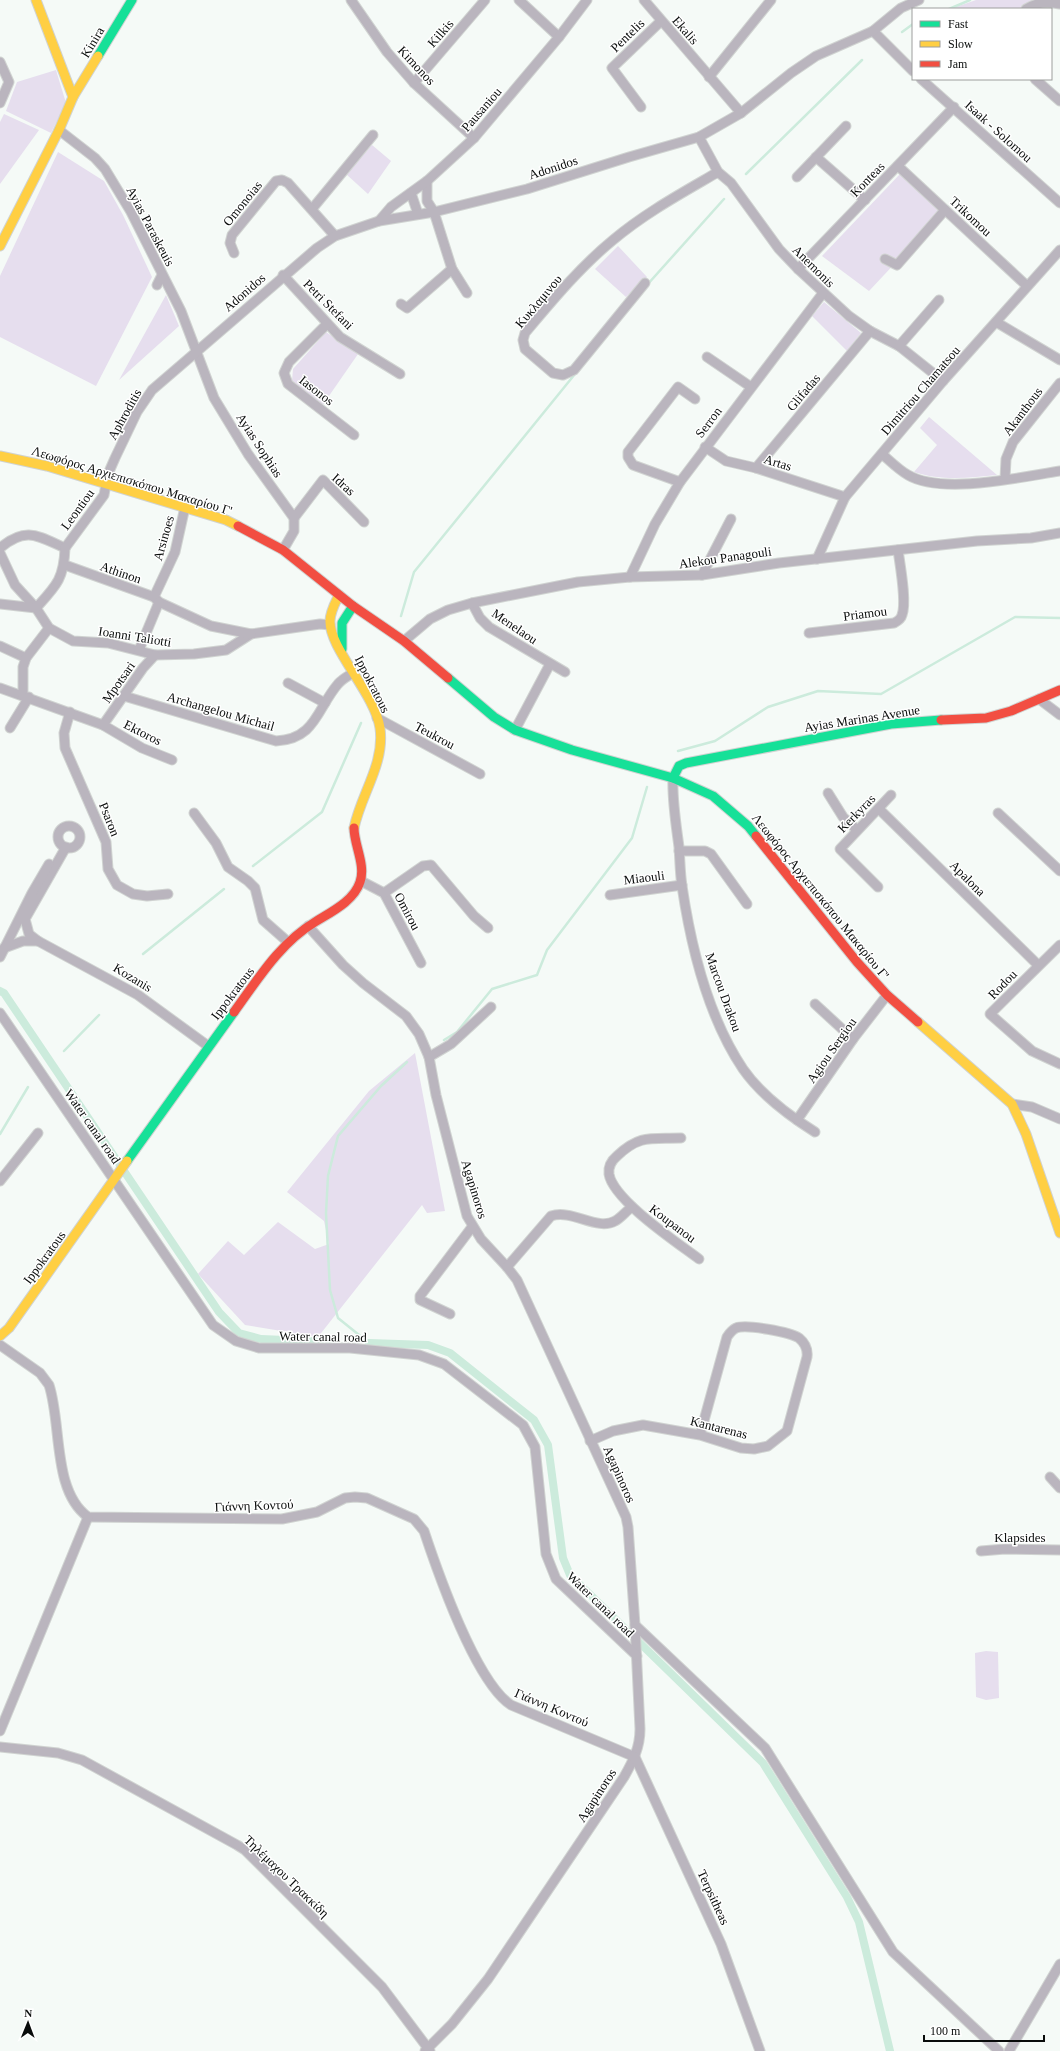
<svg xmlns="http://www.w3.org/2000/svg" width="1060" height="2051" font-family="Georgia,serif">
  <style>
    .green { fill: #e6deee }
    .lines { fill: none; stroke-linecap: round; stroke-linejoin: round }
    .stream { stroke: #ccebdc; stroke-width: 2.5 }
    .canal { stroke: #ccebdc; stroke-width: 8 }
    .street-casing { stroke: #d0d3d1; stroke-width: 11 }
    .fast-casing { stroke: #d0d3d1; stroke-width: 11 }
    .slow-casing { stroke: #d0d3d1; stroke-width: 11 }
    .jam-casing { stroke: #d0d3d1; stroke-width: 11 }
    .street { stroke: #bab5be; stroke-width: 9 }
    .fast { stroke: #16e098; stroke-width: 9 }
    .slow { stroke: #ffcf43; stroke-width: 9 }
    .jam { stroke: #f24e42; stroke-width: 9 }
    .labels { text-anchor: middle; stroke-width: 3; stroke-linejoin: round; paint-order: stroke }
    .street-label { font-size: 13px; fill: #090c0b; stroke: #fff }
  </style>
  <rect width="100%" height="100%" fill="#f5faf7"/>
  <g class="green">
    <path d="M976 0H1055L1026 9H950Z"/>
    <path d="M56 70 66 103 51 133 6 111 17 82Z"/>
    <path d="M4 114 39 130 0 184V122Z"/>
    <path d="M372 145 391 161 368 194 346 174Z"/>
    <path d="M58 152 104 181 123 215 152 277 96 386 0 337V276Z"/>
    <path d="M901 173 943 212 869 291 822 256Z"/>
    <path d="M618 246 647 277 626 297 595 269Z"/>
    <path d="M166 295 179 326 119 380Z"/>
    <path d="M824 302 861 333 847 351 812 316Z"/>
    <path d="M326 332 358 354 322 406 292 381 293 369Z"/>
    <path d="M929 417 997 475C969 478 941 481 914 472L937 445 920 428Z"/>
    <path d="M415 1053 445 1211 427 1213 422 1205 318 1337 245 1325 198 1274 228 1241 244 1255 278 1222 315 1249 329 1244 324 1221 287 1192 369 1091Z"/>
    <path d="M986 1651 998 1652 999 1698 986 1700 976 1697 975 1653Z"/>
  </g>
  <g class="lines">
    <g class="stream">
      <path d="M949 9 970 0"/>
      <path d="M902 32 913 24"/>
      <path d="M746 174 862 60"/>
      <path d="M647 285 724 199"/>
      <path d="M401 616 414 572 575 374"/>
      <path d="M678 751 715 741 768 707 818 691 881 694 1015 617 1060 618"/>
      <path d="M253 866 322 812 361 723"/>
      <path d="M143 954 224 889"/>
      <path d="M444 1040 457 1032 492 989 537 975 547 950 632 838 647 787"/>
      <path d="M64 1051 99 1015"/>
      <path d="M0 1134 28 1087"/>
      <path d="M369 1343 338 1318 330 1290 326 1213 328 1176 338 1136 381 1086 407 1062"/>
    </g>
    <g class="canal">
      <path d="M0 991 4 993 219 1312 239 1333 261 1339 334 1342"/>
      <path d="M369 1343 428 1345 450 1353 534 1420 548 1445 563 1558 570 1575 763 1763 847 1897 859 1922 890 2051"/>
    </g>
    <g class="street-casing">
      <g id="street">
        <path d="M351 0 387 52 414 83 474 138"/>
        <path d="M519 0 559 37"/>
        <path d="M644 0 741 113"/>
        <path d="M1026 9C1037 2 1047 2 1060 4"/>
        <path d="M873 31 913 71"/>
        <path d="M0 62 9 82 0 103"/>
        <path d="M709 77 771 0"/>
        <path d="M921 79 1060 203"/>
        <path d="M1035 79 1060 101"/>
        <path d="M414 83 485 0"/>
        <path d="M641 107 612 68 661 21"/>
        <path d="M59 130 95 158 105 169 131 212 181 311 214 398 248 454 294 518V531L283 550"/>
        <path d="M699 137 718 172 731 183 779 249 798 269 849 316 870 331 899 346 943 381"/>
        <path d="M816 157 865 200"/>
        <path d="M898 166 1027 286"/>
        <path d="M797 177 846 126"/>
        <path d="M427 181V201L434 212 452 269 467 293"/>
        <path d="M411 193 418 214"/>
        <path d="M312 209 373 135"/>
        <path d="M379 221 391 207 427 181 474 138 559 37 587 0"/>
        <path d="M234 253 230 243 232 235 276 181 282 180 288 183 335 236"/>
        <path d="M885 259 897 265 945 210"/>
        <path d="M798 269 954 107"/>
        <path d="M283 275 340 337 400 374"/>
        <path d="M645 283 574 370 563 375 553 373 525 349 523 340 525 333C552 301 580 267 613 240 645 213 682 193 718 172"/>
        <path d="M157 285 162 275"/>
        <path d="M401 304 407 308 452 269"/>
        <path d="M996 322 1060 360"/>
        <path d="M327 324 289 362 284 373 288 384 354 435"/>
        <path d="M899 346 939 300"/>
        <path d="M707 357 751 387"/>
        <path d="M705 447 726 461 756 468 845 497"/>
        <path d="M882 454C890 461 899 470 908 475 942 495 1021 477 1060 471"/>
        <path d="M756 468 870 331"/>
        <path d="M1005 479 1006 459 1013 442 1060 383"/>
        <path d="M680 482 633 465 628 457V452L678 387 695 399"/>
        <path d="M294 518 323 480 364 522"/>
        <path d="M0 548C26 526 38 536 65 548"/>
        <path d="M65 548 104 495 108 474 115 458 137 412 152 390 317 248 335 236 379 221 434 212 527 189 629 157 699 137 741 113 791 73 816 56 873 31 901 8 919 0"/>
        <path d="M0 553 15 585 36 608 49 628 73 641 108 643 155 655 194 654 226 650 251 634 320 624 330 625"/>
        <path d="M817 559 845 497 943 381 1060 250"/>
        <path d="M65 565 154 597 159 602 211 626 251 634"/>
        <path d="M702 575 731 519"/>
        <path d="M630 577 655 524 680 482 823 293"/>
        <path d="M154 597 175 552 185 507"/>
        <path d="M472 603 480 618 489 627 565 672"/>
        <path d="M0 604 36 608C56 586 64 579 65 548"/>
        <path d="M809 633 894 623C898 621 901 619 902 615 907 602 900 565 898 550"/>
        <path d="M404 641 430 619 448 610 472 603 578 582 630 577 702 575 779 563 977 541 1031 538 1060 533"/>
        <path d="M0 646 26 658"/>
        <path d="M139 650 159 602"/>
        <path d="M288 683 325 703"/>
        <path d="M0 688 103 725 142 748 172 760"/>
        <path d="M23 695V667L26 658 49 628"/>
        <path d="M124 696 276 741C316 739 317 708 338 684 342 679 348 676 353 673"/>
        <path d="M1039 699 1060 715"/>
        <path d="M70 712 64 733 65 748 106 842 108 869 117 885 133 894 147 896 168 894"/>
        <path d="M377 718 480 774"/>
        <path d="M103 725 143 668 155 655"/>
        <path d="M10 728 29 697"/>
        <path d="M515 730 550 664"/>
        <path d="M673 778C672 800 676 824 679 847 680 860 680 873 682 886 691 947 708 1017 743 1069 761 1095 788 1115 815 1132"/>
        <path d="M828 793 843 817 857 830"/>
        <path d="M879 809 1038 965"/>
        <path d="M194 813 216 843 228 867 248 881 255 888 263 920 288 942"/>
        <path d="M998 813 1060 871"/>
        <circle cx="69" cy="837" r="11"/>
        <path d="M66 847 25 919 29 934 38 941 138 995 208 1046"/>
        <path d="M679 851H705L711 854 747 904"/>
        <path d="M361 881 384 893 421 963"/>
        <path d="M878 887 840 849 891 795"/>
        <path d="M384 893 423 866 431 865 474 916 488 928"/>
        <path d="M610 895 682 885"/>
        <path d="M308 926 343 965 363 983 406 1016 419 1034 429 1057 436 1095 467 1216 481 1239 507 1267 517 1280 626 1517 628 1527 635 1625 640 1729C640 1748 633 1761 624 1777L488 1979 452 2024 425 2051"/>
        <path d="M1060 945 990 1014 1032 1051 1060 1064"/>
        <path d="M4 948 23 941H38"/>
        <path d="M0 957 32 893 49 864"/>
        <path d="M815 1004 853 1039"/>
        <path d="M0 1013 213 1325 236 1341 259 1348H350L419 1355 444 1364 523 1425 535 1447 546 1554 556 1579 637 1656"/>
        <path d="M429 1057 451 1044 491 1007"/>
        <path d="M1012 1104 1032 1107 1060 1119"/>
        <path d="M797 1120 853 1039 887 995"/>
        <path d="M681 1138C652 1139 640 1134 617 1156 611 1161 608 1166 609 1174 613 1200 678 1243 699 1259"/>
        <path d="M0 1181 38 1133"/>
        <path d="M507 1267 551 1216C572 1209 597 1231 615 1221 621 1218 626 1211 632 1207"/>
        <path d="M450 1314 420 1300V1296L472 1227"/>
        <path d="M0 1345 40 1373 49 1385C62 1424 52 1491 88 1517L282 1519 317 1512 345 1498 355 1497 367 1498 414 1519 424 1531C438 1573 476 1682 511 1705L635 1757 721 1944 760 2051"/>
        <path d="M590 1441 613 1431 643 1425 700 1435 741 1448 754 1449 768 1446 787 1431 807 1357C808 1349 805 1343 799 1338 790 1332 746 1324 736 1328 732 1330 729 1334 727 1337L700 1435"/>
        <path d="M1050 1477 1060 1488"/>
        <path d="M981 1551 1005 1549 1060 1550"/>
        <path d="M635 1625 765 1748 893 1952 999 2051"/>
        <path d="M0 1731 88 1517"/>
        <path d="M0 1747 58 1753 82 1760 237 1845 245 1850 382 1987 430 2051"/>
        <path d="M1009 2051 1060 1964"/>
      </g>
    </g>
    <g class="fast-casing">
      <g id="fast">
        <path d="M98 56 132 0"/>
        <path d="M342 649V623L353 606"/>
        <path d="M448 678 494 717 515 730 572 750 673 778 713 796 748 826 756 836"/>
        <path d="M673 778 679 766 686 763 891 724 941 720"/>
        <path d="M127 1161 234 1012"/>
      </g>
    </g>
    <g class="slow-casing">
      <g id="slow">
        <path d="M36 0 73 97"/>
        <path d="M0 246 59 130 73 97 98 56"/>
        <path d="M0 456 47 466 226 520 238 526"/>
        <path d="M339 595C335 603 330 612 330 621 329 648 375 694 380 728 385 764 361 794 354 828"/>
        <path d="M918 1022 1012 1104 1026 1134 1060 1233"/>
        <path d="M0 1336 9 1328 127 1161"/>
      </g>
    </g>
    <g class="jam-casing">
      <g id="jam">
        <path d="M238 526 283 550 353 606 404 641 448 678"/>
        <path d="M941 720 986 718 1011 711 1060 690"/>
        <path d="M756 836 857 962 887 995 918 1022"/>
        <path d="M234 1012C258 979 280 943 315 922 331 912 354 901 360 882 366 865 354 845 354 828"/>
      </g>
    </g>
    <use href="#street" class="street"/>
    <use href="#fast" class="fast"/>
    <use href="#slow" class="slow"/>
    <use href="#jam" class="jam"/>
  </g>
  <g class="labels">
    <g class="street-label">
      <text transform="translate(686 30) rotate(49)" y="5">Ekalis</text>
      <text transform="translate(440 33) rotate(-49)" y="5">Kilkis</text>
      <text transform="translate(627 35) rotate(-44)" y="5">Pentelis</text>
      <text transform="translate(92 42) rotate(-59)" y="5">Kinira</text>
      <text transform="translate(417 65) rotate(47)" y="5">Kimonos</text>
      <text transform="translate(481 109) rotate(-49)" y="5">Pausaniou</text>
      <text transform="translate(999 131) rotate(42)" y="5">Isaak - Solomou</text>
      <text transform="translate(553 167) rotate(-18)" y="5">Adonidos</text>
      <text transform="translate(867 179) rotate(-46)" y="5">Konteas</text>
      <text transform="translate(242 203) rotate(-51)" y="5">Omonoias</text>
      <text transform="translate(971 216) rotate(43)" y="5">Trikomou</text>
      <text transform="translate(151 226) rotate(62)" y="5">Ayias Paraskeuis</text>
      <text transform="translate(814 266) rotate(45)" y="5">Anemonis</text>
      <text transform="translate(244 292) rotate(-41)" y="5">Adonidos</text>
      <text transform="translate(538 301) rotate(-50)" y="5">Κυκλαμινου</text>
      <text transform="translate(329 304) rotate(45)" y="5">Petri Stefani</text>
      <text transform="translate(317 390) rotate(38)" y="5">Iasonos</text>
      <text transform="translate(920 390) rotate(-49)" y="5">Dimitriou Chamatsou</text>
      <text transform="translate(803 392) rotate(-50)" y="5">Glifadas</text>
      <text transform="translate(1022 411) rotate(-53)" y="5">Akanthous</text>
      <text transform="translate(124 414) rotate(-61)" y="5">Aphroditis</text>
      <text transform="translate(708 422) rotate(-53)" y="5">Serron</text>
      <text transform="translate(260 445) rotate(57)" y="5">Ayias Sophias</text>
      <text transform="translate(778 462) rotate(17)" y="5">Artas</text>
      <text transform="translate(132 480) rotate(17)" y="5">Λεωφόρος Αρχιεπισκόπου Μακαρίου Γ'</text>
      <text transform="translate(344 484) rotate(42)" y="5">Idras</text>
      <text transform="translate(77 509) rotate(-54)" y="5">Leontiou</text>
      <text transform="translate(163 538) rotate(-74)" y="5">Arsinoes</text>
      <text transform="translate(725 557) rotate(-8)" y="5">Alekou Panagouli</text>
      <text transform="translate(121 572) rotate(19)" y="5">Athinon</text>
      <text transform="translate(865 613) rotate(-7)" y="5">Priamou</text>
      <text transform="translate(515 626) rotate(34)" y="5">Menelaou</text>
      <text transform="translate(135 636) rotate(9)" y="5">Ioanni Taliotti</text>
      <text transform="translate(118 682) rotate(-55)" y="5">Mpotsari</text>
      <text transform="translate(373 684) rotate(63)" y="5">Ippokratous</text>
      <text transform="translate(221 711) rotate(16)" y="5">Archangelou Michail</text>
      <text transform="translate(862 718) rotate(-9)" y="5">Ayias Marinas Avenue</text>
      <text transform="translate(143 732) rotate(27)" y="5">Ektoros</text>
      <text transform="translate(435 735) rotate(28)" y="5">Teukrou</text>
      <text transform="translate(856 813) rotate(-46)" y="5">Kerkyras</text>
      <text transform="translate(110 819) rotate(68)" y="5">Psaron</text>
      <text transform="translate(644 877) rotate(-7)" y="5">Miaouli</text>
      <text transform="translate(968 878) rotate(45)" y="5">Apalona</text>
      <text transform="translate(821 896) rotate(51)" y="5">Λεωφόρος Αρχιεπισκόπου Μακαρίου Γ'</text>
      <text transform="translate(408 911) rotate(62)" y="5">Omirou</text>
      <text transform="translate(133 977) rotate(31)" y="5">Kozanis</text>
      <text transform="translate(1002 984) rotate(-46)" y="5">Rodou</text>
      <text transform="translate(724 992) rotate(70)" y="5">Marcou Drakou</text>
      <text transform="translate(232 993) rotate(-53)" y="5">Ippokratous</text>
      <text transform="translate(831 1050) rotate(-55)" y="5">Agiou Sergiou</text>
      <text transform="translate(93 1126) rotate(55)" y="5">Water canal road</text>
      <text transform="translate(475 1189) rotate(73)" y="5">Agapinoros</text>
      <text transform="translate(673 1223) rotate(37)" y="5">Koupanou</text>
      <text transform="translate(44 1257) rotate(-54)" y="5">Ippokratous</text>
      <text transform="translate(323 1336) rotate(1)" y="5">Water canal road</text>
      <text transform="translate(719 1427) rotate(14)" y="5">Kantarenas</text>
      <text transform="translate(620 1474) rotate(66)" y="5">Agapinoros</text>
      <text transform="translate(254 1505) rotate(-2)" y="5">Γιάννη Κοντού</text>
      <text x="1020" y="1542">Klapsides</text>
      <text transform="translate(601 1604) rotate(44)" y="5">Water canal road</text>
      <text transform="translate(552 1707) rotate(23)" y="5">Γιάννη Κοντού</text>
      <text transform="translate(596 1795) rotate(-57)" y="5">Agapinoros</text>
      <text transform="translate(287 1876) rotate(44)" y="5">Τηλέμαχου Τρακκίδη</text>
      <text transform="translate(714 1897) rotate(65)" y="5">Terpsitheas</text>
    </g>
  </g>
  <rect x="912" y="8" width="140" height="72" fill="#ffffff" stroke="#9d9e9d"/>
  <rect x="920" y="21" width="20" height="6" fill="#16e098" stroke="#9d9e9d"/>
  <text x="948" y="28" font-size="12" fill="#090c0b">Fast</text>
  <rect x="920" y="41" width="20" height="6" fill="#ffcf43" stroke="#9d9e9d"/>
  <text x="948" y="48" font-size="12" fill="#090c0b">Slow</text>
  <rect x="920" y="61" width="20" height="6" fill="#f24e42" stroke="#9d9e9d"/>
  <text x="948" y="68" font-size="12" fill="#090c0b">Jam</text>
  <g transform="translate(28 2023) rotate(1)" stroke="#ffffff" stroke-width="3" paint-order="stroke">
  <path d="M0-3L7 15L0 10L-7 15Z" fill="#090c0b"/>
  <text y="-6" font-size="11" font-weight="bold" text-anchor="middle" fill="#090c0b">N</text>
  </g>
  <path d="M924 2035v6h120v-6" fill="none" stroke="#090c0b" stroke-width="2"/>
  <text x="930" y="2035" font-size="12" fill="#090c0b" stroke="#ffffff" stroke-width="3" paint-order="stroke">100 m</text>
</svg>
